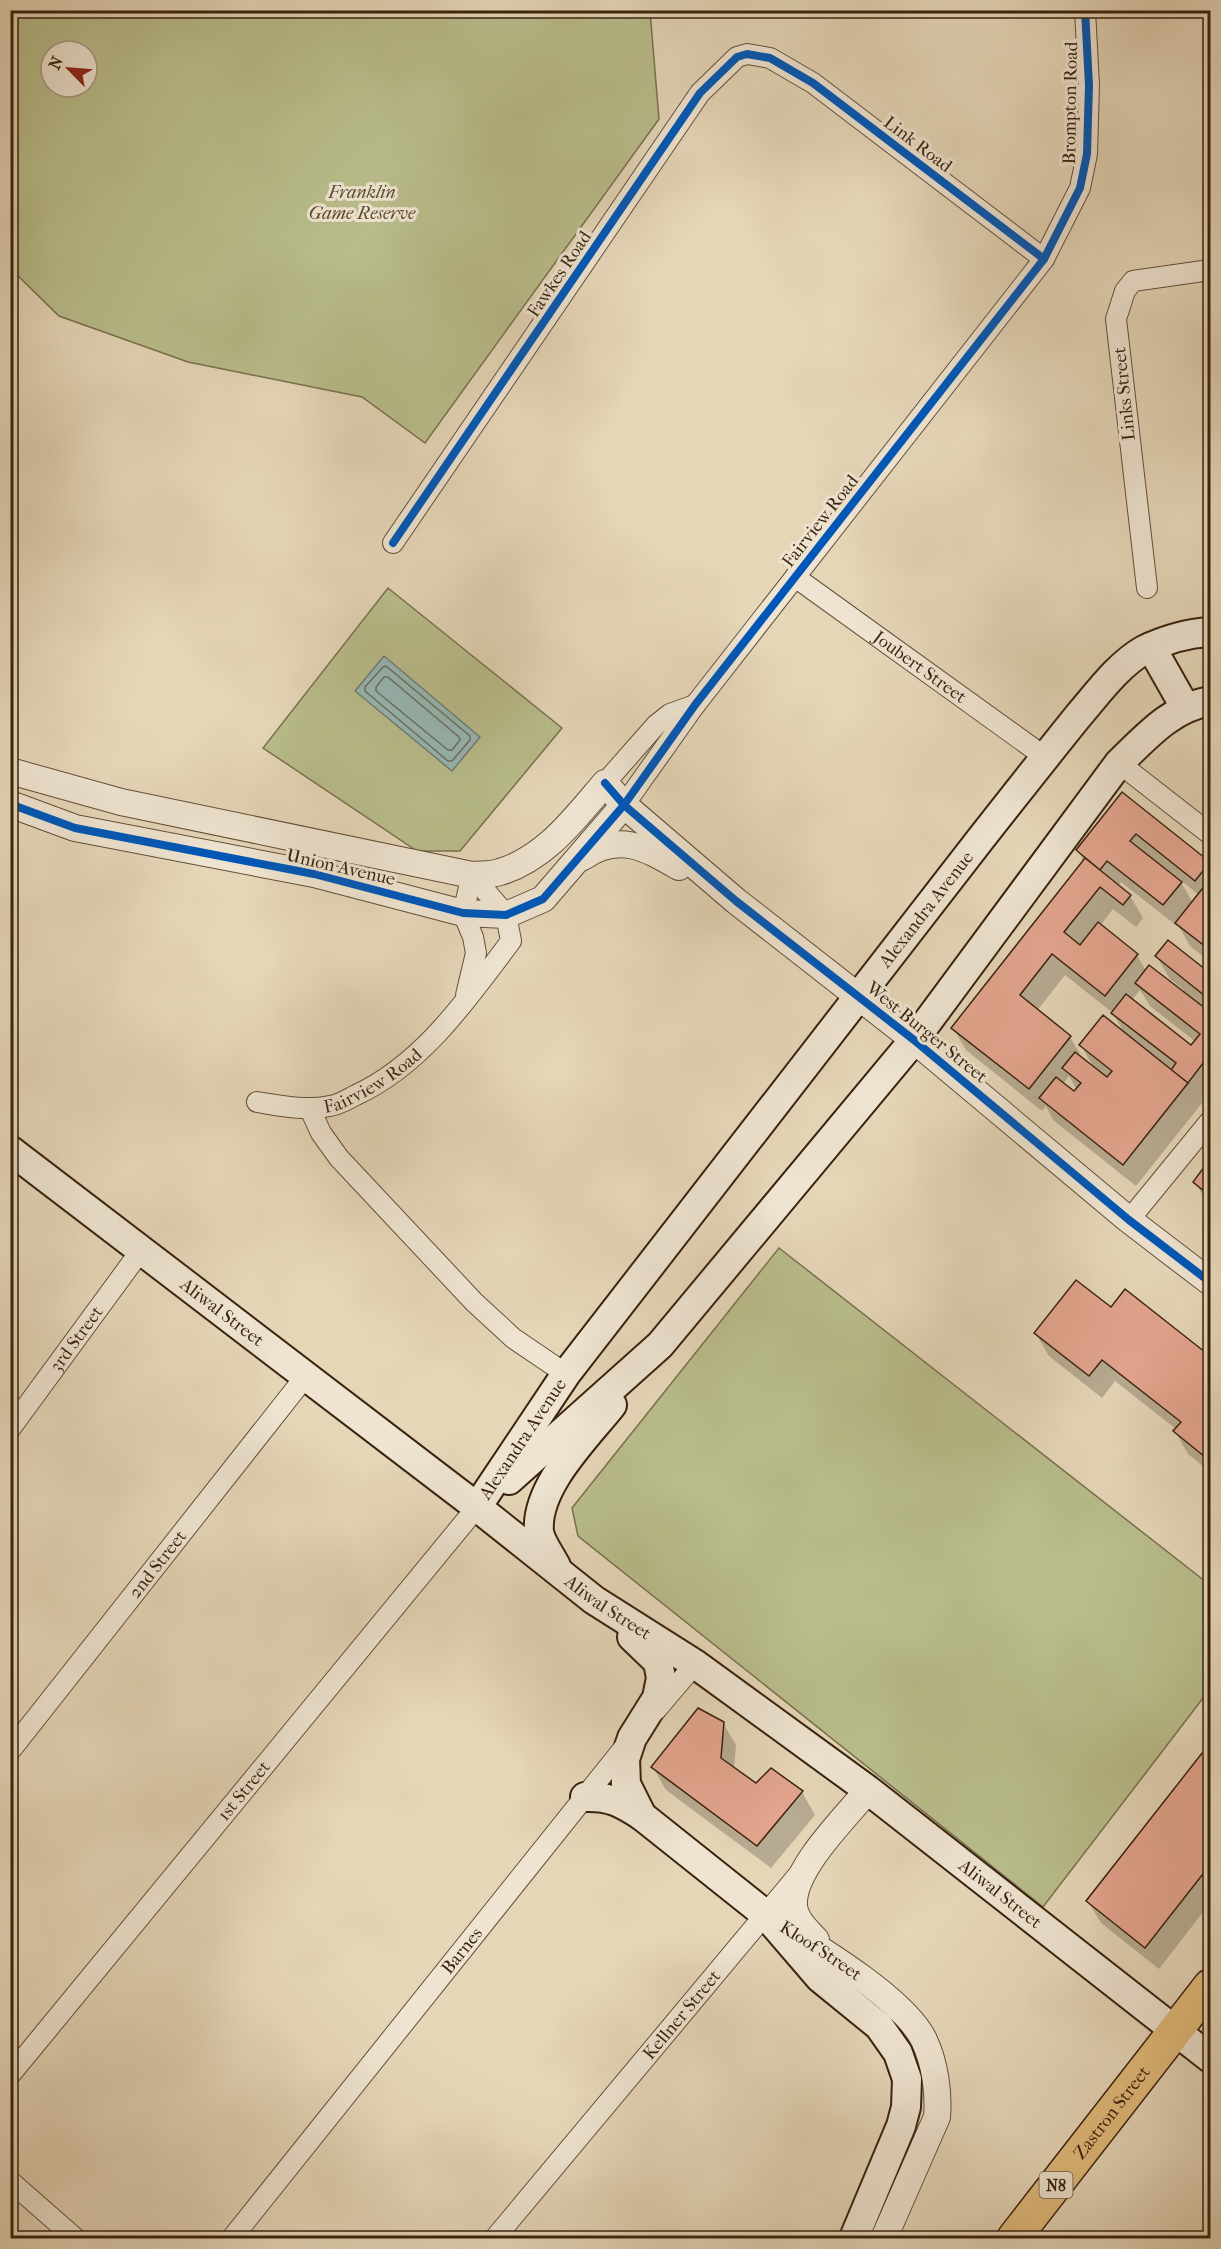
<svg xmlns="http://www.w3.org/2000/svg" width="1221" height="2249" font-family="'IM FELL French Canon',serif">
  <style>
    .green { fill: #b9bd8c; stroke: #79704d; stroke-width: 1.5; fill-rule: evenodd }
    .water { fill: #97b8b5; stroke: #717c72; stroke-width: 1.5 }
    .shadow { fill: #0003; fill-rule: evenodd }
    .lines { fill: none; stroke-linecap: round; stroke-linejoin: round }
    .shore { stroke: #686d62; stroke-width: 1.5 }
    .building { fill: #e4a58f; stroke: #39220e; stroke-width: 1.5 }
    .minor-casing { stroke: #644f38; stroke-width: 22 }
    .tertiary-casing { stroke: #644f38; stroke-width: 28 }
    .secondary-casing { stroke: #39220e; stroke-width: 32 }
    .trunk-casing { stroke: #39220e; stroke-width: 36 }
    .minor { stroke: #eee4d1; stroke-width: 20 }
    .tertiary { stroke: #eee4d1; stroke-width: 26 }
    .secondary { stroke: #eee4d1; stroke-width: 28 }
    .trunk { stroke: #e2bb7c; stroke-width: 33 }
    .cycleway-casing { stroke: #eee4d1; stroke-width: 11 }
    .cycleway { stroke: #0057b8; stroke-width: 8 }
    .labels { text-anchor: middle; stroke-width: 6; stroke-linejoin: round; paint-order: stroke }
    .shield { fill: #eee4d1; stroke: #6f5c48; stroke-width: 1.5 }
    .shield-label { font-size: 16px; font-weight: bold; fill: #39220e }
    .street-label { font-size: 18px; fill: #39220e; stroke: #eee4d1 }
    .park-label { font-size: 18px; font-style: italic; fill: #59492e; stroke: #eee4d1 }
  </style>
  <rect width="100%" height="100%" fill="#e5d6b8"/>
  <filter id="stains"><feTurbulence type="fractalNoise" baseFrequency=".00333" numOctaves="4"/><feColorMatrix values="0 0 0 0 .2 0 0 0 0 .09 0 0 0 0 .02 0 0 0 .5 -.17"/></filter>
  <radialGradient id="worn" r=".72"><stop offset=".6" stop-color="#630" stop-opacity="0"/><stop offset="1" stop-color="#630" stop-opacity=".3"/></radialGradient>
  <g class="green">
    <path d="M10 11H650L659 119 425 443 362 397 188 362 59 316 11 269ZM51 51H87V87H51Z"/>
    <path d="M388 588 562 728 460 851H417L263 748Z"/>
    <path d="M779 1248 1210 1585V1689L1043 1907 578 1536 572 1508Z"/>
  </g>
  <path class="water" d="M384 656 480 737 452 771 355 691Z"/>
  <g class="shadow">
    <path d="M1122 794 1210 866V962L1190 946 1178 925 1177 926 1121 882 1118 886 1130 896 1143 918 1136 927 1113 909 1100 926 1137 955 1146 971 1182 992 1184 990 1170 979 1157 957 1168 942 1210 975V1093L1136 1186 1053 1120 1046 1106 1042 1111 966 1050 953 1028 1084 862 1078 850ZM1179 879 1199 895 1193 903ZM1065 975 1113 1013 1125 1035 1081 1045 1095 1070 1083 1059 1070 1037 1037 1011ZM1140 990 1150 1006 1196 1042 1192 1047 1132 1000ZM1069 1076 1077 1090 1074 1094 1063 1084Z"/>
    <path d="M1210 1162V1207L1195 1182Z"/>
    <path d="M1125 1291 1210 1358V1472L1188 1454 1175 1431 1176 1429 1115 1381 1102 1398 1049 1356 1036 1334 1111 1309Z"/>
    <path d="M723 1723 736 1745 734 1769 756 1785 771 1770 802 1792 815 1815 771 1868 666 1790 653 1767Z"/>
    <path d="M1210 1746V1903L1159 1969 1101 1923 1088 1901Z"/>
  </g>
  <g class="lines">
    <g class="shore">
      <path d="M386 666 470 736V740L452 761H448L365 691V687L383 667Z"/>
      <path d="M384 677H388L459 737 460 740 452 750H448L376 691V687Z"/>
    </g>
  </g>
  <g class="building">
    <path d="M1122 792 1210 862 1195 881 1136 834 1130 841 1182 882 1163 905 1107 861 1100 870 1076 850Z"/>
    <path d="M1085 858 1131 895 1123 905 1100 887 1064 932 1080 945 1098 922 1138 954 1105 996 1052 954 1020 995 1071 1036 1029 1089 951 1028Z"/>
    <path d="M1210 879V941L1206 947 1175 923Z"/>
    <path d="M1168 940 1210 973V1000L1155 956Z"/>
    <path d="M1149 965 1210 1012V1054L1188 1083 1171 1070 1176 1063 1111 1013 1126 994 1191 1045 1200 1034 1135 983Z"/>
    <path d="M1103 1015 1188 1083 1123 1165 1039 1098 1056 1077 1074 1091 1081 1083 1062 1068 1075 1052 1107 1077 1112 1071 1079 1045Z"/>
    <path d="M1210 1159V1196L1193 1182Z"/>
    <path d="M1076 1280 1111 1307 1125 1289 1210 1356V1461L1173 1431 1181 1422 1102 1360 1089 1376 1034 1333Z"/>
    <path d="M698 1708 724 1722 721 1758 756 1783 771 1768 803 1791 757 1846 651 1767Z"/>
    <path d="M1210 1743V1865L1145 1948 1086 1901Z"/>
  </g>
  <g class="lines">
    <g class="minor-casing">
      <g id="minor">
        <path d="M393 543 700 93 737 57 747 54 770 58 813 83 1044 259"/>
        <path id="s1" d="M795 577 1045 757"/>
        <path d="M1147 588 1116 319 1125 291 1133 281 1210 270"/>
        <path d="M1119 763 1210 834"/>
        <path d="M605 783 656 725 670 714 695 705"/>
        <path d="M624 805 695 705 1044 259 1080 188 1087 154 1089 85 1085 10"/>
        <path d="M466 995 476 953 473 937 463 913 472 875"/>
        <path id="s2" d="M257 1102C282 1106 306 1111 330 1106 339 1105 348 1099 356 1095 423 1064 468 998 511 941L506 915 472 875"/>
        <path d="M310 1109 321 1133 339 1158 474 1302 513 1338 566 1374"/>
        <path d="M1129 1220 1210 1121"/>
        <path id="s3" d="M10 1429 142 1249"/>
        <path d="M656 1710 695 1664"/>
        <path id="s4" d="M10 1751 305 1377"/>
        <path id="s5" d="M10 2075 477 1507"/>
        <path d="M10 2181 75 2238"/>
        <path id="s6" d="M232 2238 627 1744"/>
        <path id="s7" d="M495 2238 799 1874"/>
      </g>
    </g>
    <g class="tertiary-casing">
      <g id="tertiary">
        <path d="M10 771 121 802 472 875C481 874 492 875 500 872 546 858 575 818 605 783L624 805 736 901 914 1040 1129 1220 1210 1282"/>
        <path d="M10 804 75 828 314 874 463 913 506 915 543 899 624 805"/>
        <path d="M583 857C619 832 646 848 679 867"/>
        <path id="s8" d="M778 1923C817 1947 905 2000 924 2040 935 2063 939 2093 937 2117L884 2238"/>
        <path d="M816 1940C807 1930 795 1920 794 1906 791 1870 846 1817 868 1790"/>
      </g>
    </g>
    <g class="secondary-casing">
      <g id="secondary">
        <path d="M1151 647 1185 707"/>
        <path id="s9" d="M10 1150 477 1507 594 1600 695 1664 868 1790 1210 2058"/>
        <path d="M509 1480 660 1345 914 1040 1119 763C1147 736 1171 708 1210 701"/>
        <path id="s10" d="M477 1507 566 1374 979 841C1012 799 1045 757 1079 715 1098 693 1118 665 1144 650 1164 640 1189 633 1210 632"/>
        <path d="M556 1566C551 1556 541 1543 539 1532 535 1487 585 1439 612 1405"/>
        <path d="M632 1637 658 1662 661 1678 657 1698 632 1738 625 1759 626 1784 642 1816 765 1914 820 1978 879 2026 898 2053 907 2079 906 2107 901 2126 854 2238"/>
        <path d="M585 1797C610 1796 622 1803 642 1816"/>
      </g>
    </g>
    <g class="trunk-casing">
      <g id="trunk">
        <path id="s11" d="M1014 2238 1210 1986"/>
      </g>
    </g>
    <use href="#minor" class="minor"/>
    <use href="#tertiary" class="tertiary"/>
    <use href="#secondary" class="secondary"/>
    <use href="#trunk" class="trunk"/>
    <g class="cycleway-casing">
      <g id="cycleway">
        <path d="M393 543 700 93 737 57 747 54 770 58 813 83 1044 259"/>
        <path d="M605 783 624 805 736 901 914 1040 1129 1220 1210 1282"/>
        <path d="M10 804 75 828 314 874 463 913 506 915 543 899 624 805 695 705 1044 259 1080 188 1087 154 1089 85 1085 10"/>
      </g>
    </g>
    <use href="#cycleway" class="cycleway"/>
  </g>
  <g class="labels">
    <rect class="shield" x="1039.5" y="2172" width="33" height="26" rx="4.5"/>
    <g class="shield-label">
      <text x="1056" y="2191">N8</text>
    </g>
    <g class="street-label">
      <text transform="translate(1070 103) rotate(-89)" y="6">Brompton Road</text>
      <text transform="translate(918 144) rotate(37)" y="6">Link Road</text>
      <text transform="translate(559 274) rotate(-56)" y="6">Fawkes Road</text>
      <text transform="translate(1124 394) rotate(-96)" y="6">Links Street</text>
      <text transform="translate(820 521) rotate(-52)" y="6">Fairview Road</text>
      <text dy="6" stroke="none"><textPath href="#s1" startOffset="154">Joubert Street</textPath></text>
      <text transform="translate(341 867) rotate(13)" y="6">Union Avenue</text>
      <text dy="6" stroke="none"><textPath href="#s10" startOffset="748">Alexandra Avenue</textPath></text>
      <text transform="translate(927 1032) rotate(39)" y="6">West Burger Street</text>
      <text dy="6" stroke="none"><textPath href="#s2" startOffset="123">Fairview Road</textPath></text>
      <text dy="6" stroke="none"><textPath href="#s9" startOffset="267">Aliwal Street</textPath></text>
      <text dy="6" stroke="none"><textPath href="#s3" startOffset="112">3rd Street</textPath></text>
      <text dy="6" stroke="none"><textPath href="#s10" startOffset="82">Alexandra Avenue</textPath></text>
      <text dy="6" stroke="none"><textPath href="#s4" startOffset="238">2nd Street</textPath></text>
      <text dy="6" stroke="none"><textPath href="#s9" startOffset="753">Aliwal Street</textPath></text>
      <text dy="6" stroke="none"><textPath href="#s5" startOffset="368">1st Street</textPath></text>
      <text dy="6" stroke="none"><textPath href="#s9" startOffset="1239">Aliwal Street</textPath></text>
      <text dy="6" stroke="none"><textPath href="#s6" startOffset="368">Barnes</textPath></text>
      <text dy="6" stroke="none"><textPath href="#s8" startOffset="51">Kloof Street</textPath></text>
      <text dy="6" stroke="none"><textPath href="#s7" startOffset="291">Kellner Street</textPath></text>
      <text dy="6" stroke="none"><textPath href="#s11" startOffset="159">Zastron Street</textPath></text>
    </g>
    <g class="park-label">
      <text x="362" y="198">Franklin<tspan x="362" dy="21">Game Reserve</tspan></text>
    </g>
  </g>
  <rect width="1221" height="2249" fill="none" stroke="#e5d6b8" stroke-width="36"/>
  <rect x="12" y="12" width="1197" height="2225" fill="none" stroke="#39220e" stroke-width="3"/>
  <rect x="18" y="18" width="1185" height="2213" fill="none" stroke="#39220e" stroke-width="1.5"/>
  <g transform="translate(69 69) rotate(295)"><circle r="28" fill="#eee4d1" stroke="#a69683" stroke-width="1.5"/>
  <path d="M0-4.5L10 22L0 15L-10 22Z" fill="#8f2418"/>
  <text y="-9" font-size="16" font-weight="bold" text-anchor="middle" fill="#39220e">N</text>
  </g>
  <rect width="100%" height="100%" filter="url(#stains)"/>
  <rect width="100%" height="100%" fill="url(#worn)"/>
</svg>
